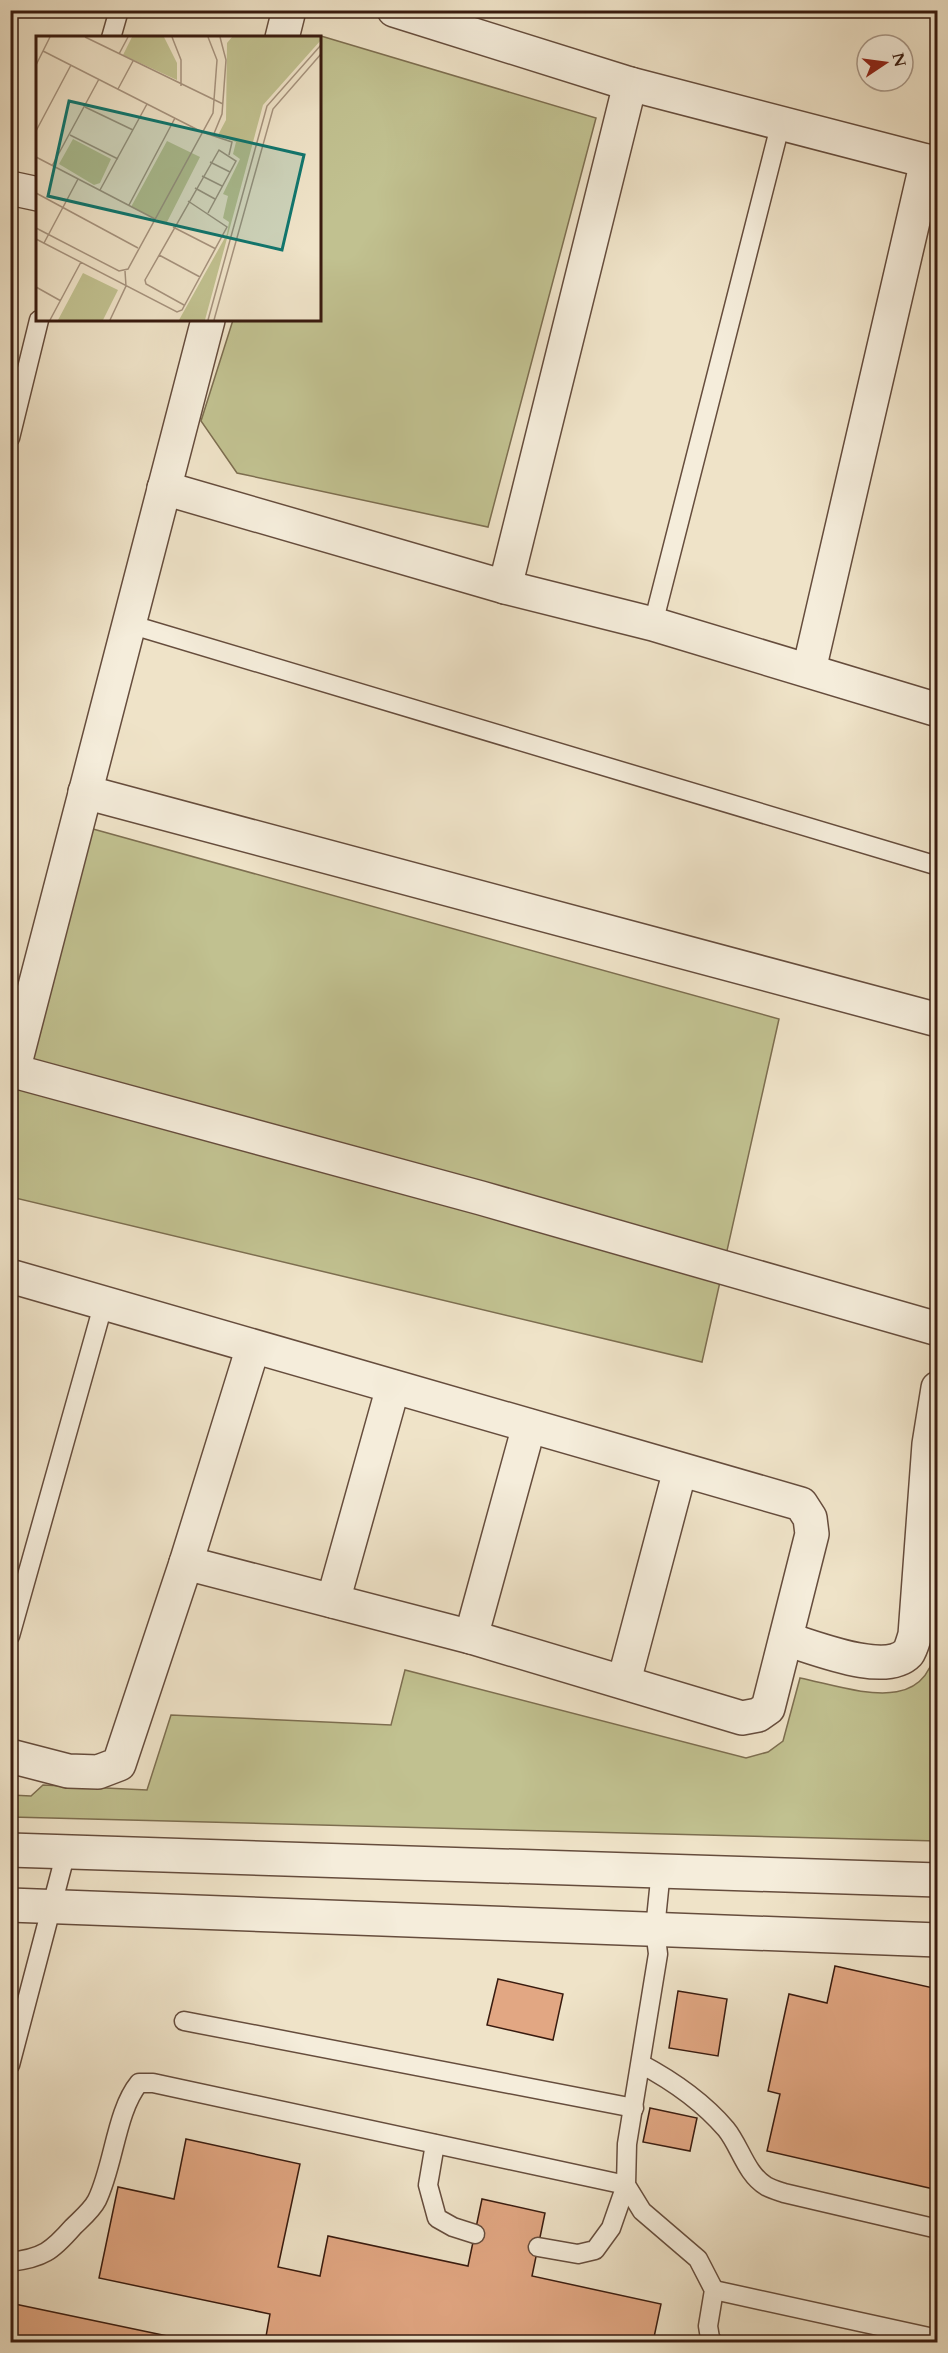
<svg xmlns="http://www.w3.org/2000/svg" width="948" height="2353" font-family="Cardo,serif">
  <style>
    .green { fill: #c1c190; stroke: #7d6e50; stroke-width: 1.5 }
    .building { fill: #e2a783; stroke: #391b0f; stroke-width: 1.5 }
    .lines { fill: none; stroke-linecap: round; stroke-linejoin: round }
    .service-casing { stroke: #664d3d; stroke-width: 21 }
    .minor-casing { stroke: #664d3d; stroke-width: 36 }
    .service { stroke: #f5eddb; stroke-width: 18 }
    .minor { stroke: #f5eddb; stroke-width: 33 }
    .inset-road { fill: none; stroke: #a6937e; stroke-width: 1.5 }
    .view { fill: #0f766e; fill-opacity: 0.15; stroke: #0f766e; stroke-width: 3 }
    .inset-edge { fill: none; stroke: #391b0f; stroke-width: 3 }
  </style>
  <rect width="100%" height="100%" fill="#efe3c8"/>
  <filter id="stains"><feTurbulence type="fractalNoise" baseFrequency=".00333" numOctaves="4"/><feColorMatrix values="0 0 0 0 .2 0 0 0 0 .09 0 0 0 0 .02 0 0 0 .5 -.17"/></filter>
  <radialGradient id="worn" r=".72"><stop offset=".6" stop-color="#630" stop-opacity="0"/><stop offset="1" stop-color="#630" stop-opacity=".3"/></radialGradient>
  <g class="green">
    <path d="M321 36 596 118 488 527 237 473 201 421 233 320H320Z"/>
    <path d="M75 824 779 1019 702 1362 11 1197V1105Z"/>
    <path d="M937 1638V1841L11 1817V1795L31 1796 43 1785 147 1790 171 1715 391 1725 405 1670 746 1758 768 1752 783 1741 800 1678C854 1689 931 1720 937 1638Z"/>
  </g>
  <g class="building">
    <path d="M835 1966 938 1989V2190L767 2151 780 2094 768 2091 789 1994 827 2003Z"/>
    <path d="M498 1979 563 1994 553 2040 487 2025Z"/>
    <path d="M678 1991 727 1999 718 2056 669 2048Z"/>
    <path d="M650 2108 697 2118 690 2151 643 2142Z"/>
    <path d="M186 2139 300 2164 278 2267 320 2276 328 2236 468 2266 482 2199 545 2213 532 2276 661 2304 653 2342H265L270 2314 99 2278 118 2187 174 2199Z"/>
    <path d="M10 2303 196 2342H10Z"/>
  </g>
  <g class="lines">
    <g class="service-casing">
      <g id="service">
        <path d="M111 38 119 10"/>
        <path d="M10 438 39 320"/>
        <path d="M129 624 938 866"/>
        <path d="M653 624 781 122"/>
        <path d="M10 1636 104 1302"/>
        <path d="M661 1870 655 1929 658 1954 627 2144 626 2185 642 2211 698 2259 714 2290 708 2326 710 2338 713 2342"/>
        <path d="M184 2021 634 2108"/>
        <path d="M641 2064C673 2081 702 2101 726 2129 740 2146 746 2174 766 2186 771 2189 778 2191 784 2193L938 2229"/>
        <path d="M10 2065 66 1852"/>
        <path d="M435 2144 428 2185 437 2218 453 2227 475 2234"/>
        <path d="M10 2262C43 2258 52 2251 73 2227 81 2219 92 2210 97 2200 114 2165 116 2111 139 2083H153L626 2185 611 2228 595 2250 578 2254 538 2247"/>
        <path d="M714 2290 938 2339"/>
      </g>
    </g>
    <g class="minor-casing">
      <g id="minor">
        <path d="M394 10 630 84 938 164"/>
        <path d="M282 38 289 10"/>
        <path d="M10 188 38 194"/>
        <path d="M164 488 505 587 653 624 938 710"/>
        <path d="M505 587 630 84"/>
        <path d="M809 670 927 161"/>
        <path d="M85 792 938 1020"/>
        <path d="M10 1070 481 1198 938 1329"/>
        <path d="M13 1071 208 320"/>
        <path d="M10 1276 801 1504 810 1518 812 1534 768 1708 758 1715 742 1718 471 1637 186 1563"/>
        <path d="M333 1601 393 1387"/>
        <path d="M471 1637 529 1426"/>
        <path d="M786 1639C814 1647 885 1677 908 1653 911 1649 913 1641 915 1635L929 1444 938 1388"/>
        <path d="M624 1681 680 1470"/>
        <path d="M10 1756 68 1771 98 1772 119 1764 186 1563 253 1347"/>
        <path d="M10 1850 938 1880"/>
        <path d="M10 1905 938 1940"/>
      </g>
    </g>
    <use href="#service" class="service"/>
    <use href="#minor" class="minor"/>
  </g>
  <g transform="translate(36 36)">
    <rect width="285" height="285" fill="#efe3c8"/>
    <path d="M96 1H128L141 27V44L87 19ZM196 1H285V4L227 69 169 284H143L191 198 193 186 187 182 192 160 187 158 204 123 197 118 200 106 182 99 190 84 191 7ZM37 103 75 123 64 147 58 149 23 128ZM131 105 164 121 130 188 95 171ZM47 237 82 254 67 284H22Z" fill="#c1c190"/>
    <path class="inset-road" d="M49 1 187 68M136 1 145 24V50M7 15 166 96 196 106 193 119M83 18 92 1M0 29 14 1M82 53 97 25M49 71 97 94M0 95 35 29M34 99 82 123M177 100 186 78 190 24 184 1M0 121 119 183M174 126 194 136M16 130 63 43M166 140 186 150M159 152 179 163M64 154 111 68M0 157 102 212M93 169 139 82M137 191 180 213M0 192 83 235 92 233 177 77 181 24 172 1M0 203 141 276 146 274 191 191 152 165M8 207 42 143M123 219 164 241M0 251 25 265M148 269 110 248 109 244 183 114 200 125 172 177M14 284 45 226M74 284 90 250 89 235M172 284 231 70 285 9M178 284 237 73 285 18"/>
    <path class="view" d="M33 65 268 119 246 214 12 160Z"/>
    <rect width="285" height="285" class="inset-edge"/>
  </g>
  <rect width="948" height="2353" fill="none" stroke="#efe3c8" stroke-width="36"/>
  <rect x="12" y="12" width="924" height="2329" fill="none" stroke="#391b0f" stroke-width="3"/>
  <rect x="18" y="18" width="912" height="2317" fill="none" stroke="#391b0f" stroke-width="1.5"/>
  <g transform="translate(885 63) rotate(77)"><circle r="28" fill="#f5eddb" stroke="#aa9989" stroke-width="1.5"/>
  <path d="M0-4.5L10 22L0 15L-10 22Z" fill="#8f2418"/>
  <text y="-9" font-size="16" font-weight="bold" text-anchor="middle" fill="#391b0f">N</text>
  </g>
  <rect width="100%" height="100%" filter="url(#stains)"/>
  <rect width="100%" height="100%" fill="url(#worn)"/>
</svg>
